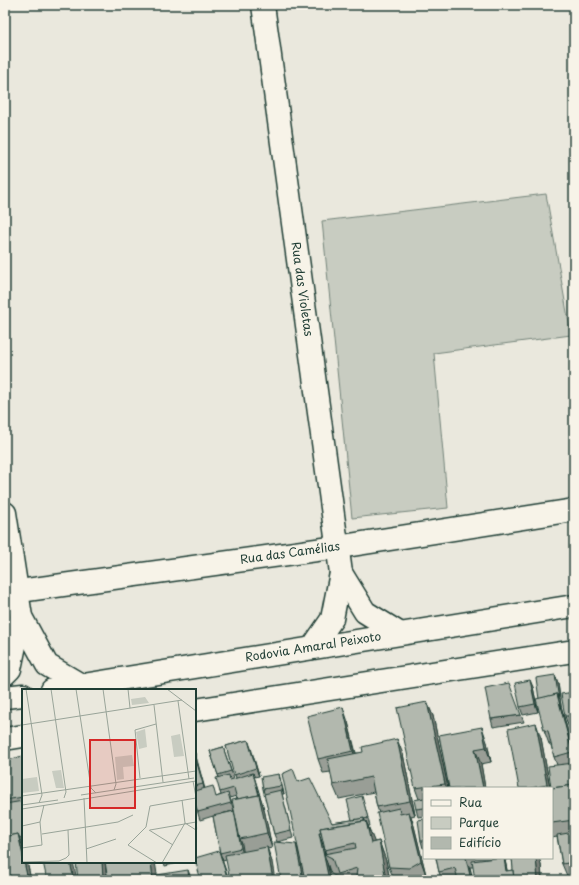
<svg xmlns="http://www.w3.org/2000/svg" width="579" height="885" font-family="'Playpen Sans',sans-serif">
  <style>
    .green { fill: #c8ccc1; stroke: #74847a }
    .lines { fill: none; stroke-linecap: round; stroke-linejoin: round }
    .minor-casing { stroke: #1f3d34; stroke-width: 25 }
    .trunk-casing { stroke: #1f3d34; stroke-width: 25 }
    .minor { stroke: #f7f3e8; stroke-width: 22 }
    .trunk { stroke: #f7f3e8; stroke-width: 22 }
    .wall { fill: #999e96; stroke: #1f3d34; fill-rule: evenodd }
    .shaded-wall { fill: #7d817a; stroke: #1f3d34 }
    .building { fill: #b2b8ae; stroke: #1f3d34 }
    .labels { text-anchor: middle; stroke-width: 3; stroke-linejoin: round; paint-order: stroke }
    .street-label { font-size: 12px; fill: #1f3d34; stroke: #f7f3e8 }
    .inset-road { fill: none; stroke: #99a499; stroke-width: 1 }
    .view { fill: #d62828; fill-opacity: 0.15; stroke: #d62828; stroke-width: 2 }
    .inset-edge { fill: none; stroke: #1f3d34; stroke-width: 2 }
  </style>
  <rect width="100%" height="100%" fill="#eae8dd"/>
  <filter id="ink" filterUnits="userSpaceOnUse"><feTurbulence type="fractalNoise" baseFrequency=".025" numOctaves="2"/><feDisplacementMap in="SourceGraphic" scale="8" xChannelSelector="R" yChannelSelector="G"/><feConvolveMatrix kernelMatrix="1 2 1 2 8 2 1 2 1" color-interpolation-filters="sRGB"/></filter>
  <g filter="url(#ink)">
    <path class="green" d="M546 194 571 335 434 353 448 508 352 518 322 221Z"/>
    <g class="lines">
      <g class="minor-casing">
        <g id="minor">
          <path d="M263 5 341 573 332 619 312 648"/>
          <path d="M5 513 21 617 47 665 81 685"/>
          <path d="M341 573 365 612 399 633"/>
          <path d="M5 593 338 547 574 510"/>
          <path d="M5 674 10 669 21 617"/>
        </g>
      </g>
      <g class="trunk-casing">
        <g id="trunk">
          <path d="M52 690 574 606"/>
          <path d="M5 697 23 695"/>
          <path d="M195 710 574 651"/>
          <path d="M5 739 23 736"/>
        </g>
      </g>
      <use href="#minor" class="minor"/>
      <use href="#trunk" class="trunk"/>
    </g>
    <g class="wall">
      <path d="M555 675 558 683 561 706 574 755V880L572 878H568L562 864 557 837 552 838V788L557 765 554 757 551 745 549 744 544 730 539 699Z"/>
      <path d="M533 687 538 712 523 715 520 707Z"/>
      <path d="M574 692V736L572 730 570 731 565 716Z"/>
      <path d="M427 702 433 716 448 788H424V816L418 817 416 809 419 799 415 788Z"/>
      <path d="M521 715 524 722 493 727 491 719Z"/>
      <path d="M348 722 356 753 403 754 415 815 411 816 414 826 426 875 418 880H394L389 867 379 813 377 807 374 792 339 799 333 785 331 772 323 773 318 759Z"/>
      <path d="M439 735 487 742 491 762 481 764 485 788H449Z"/>
      <path d="M541 738 550 788H519Z"/>
      <path d="M248 740 259 776 254 777 264 809 272 848 267 849 272 862 226 860 223 861 220 853 213 816 200 820 195 804V753L205 789 216 797 221 795 220 792 219 778 210 751 223 747 234 779 236 778 226 746ZM236 796 237 799 234 811 221 814 234 811 230 798Z"/>
      <path d="M23 756V862H27L31 880H5V761Z"/>
      <path d="M281 782 284 794H282L293 838 277 842 274 834 263 789Z"/>
      <path d="M298 782 332 823 352 820 364 804 370 826H368L374 842 379 841 386 861 390 880H339L337 877 331 874 327 863 331 880H281L296 844 299 854ZM324 848 326 854H325Z"/>
      <path d="M195 817 197 827H195Z"/>
      <path d="M424 819V848H423L421 841Z"/>
      <path d="M436 858H539L541 864 542 880 473 867H470L473 880H442L439 872ZM512 859 514 873 513 870 507 871 506 865 505 860Z"/>
      <path d="M105 862 107 880H78Z"/>
      <path d="M164 862H182L165 866Z"/>
    </g>
    <g class="shaded-wall">
      <path d="M555 675 558 683 561 706 574 755V759L572 752 557 694Z"/>
      <path d="M530 680 533 687 538 712 535 704Z"/>
      <path d="M427 702 433 716 448 788H447L445 784Z"/>
      <path d="M343 707 348 722 358 765 353 751Z"/>
      <path d="M536 723 541 738 550 788H549L547 785Z"/>
      <path d="M482 727 487 742 491 762 486 747Z"/>
      <path d="M397 739 403 754 415 815 410 801Z"/>
      <path d="M248 740 251 748 259 776 256 768Z"/>
      <path d="M475 749 481 764 485 788H483Z"/>
      <path d="M195 753 205 791 195 756Z"/>
      <path d="M253 773 264 809 272 848 267 833Z"/>
      <path d="M279 774 284 794 281 786Z"/>
      <path d="M234 811 240 839 242 844 244 856 241 848Z"/>
      <path d="M409 812 414 826 426 875 421 861Z"/>
      <path d="M364 818 369 832 366 821 374 841 378 863 364 825Z"/>
      <path d="M319 833 324 848 325 855 324 854 327 863 331 880H329Z"/>
      <path d="M18 834 23 847V856Z"/>
      <path d="M379 841 386 861 390 880H386Z"/>
      <path d="M296 844 301 858 305 880H303Z"/>
      <path d="M267 847 272 862 275 880H273Z"/>
      <path d="M219 851 224 865 229 880H228Z"/>
      <path d="M466 858 470 869 473 880H471Z"/>
      <path d="M504 858 506 865 509 879 506 871Z"/>
      <path d="M536 858H539L541 864 542 880H538Z"/>
      <path d="M24 862H27L31 880H28Z"/>
      <path d="M70 862H73L77 880H74Z"/>
      <path d="M102 862H105L107 880H104L103 878Z"/>
      <path d="M151 862H155L158 880H153Z"/>
      <path d="M188 870 191 878V880H189Z"/>
    </g>
    <g class="building">
      <path d="M555 675 559 699 557 694 539 699 536 678Z"/>
      <path d="M530 680 535 704 520 707 515 683Z"/>
      <path d="M509 683 521 715 491 719 485 688Z"/>
      <path d="M574 692V731H572L569 716H565L561 694Z"/>
      <path d="M557 694 572 752 554 757 548 731 544 730 536 699Z"/>
      <path d="M427 702 445 784 415 788 397 708Z"/>
      <path d="M343 707 353 751 318 759 307 716Z"/>
      <path d="M536 723 547 785 530 788H519L508 729Z"/>
      <path d="M482 727 486 747 475 749 483 788H449L439 735Z"/>
      <path d="M397 739 410 801 377 807 371 777 333 785 328 759 363 752 362 747Z"/>
      <path d="M248 740 256 768 234 775 226 746Z"/>
      <path d="M223 747 231 771 218 775 210 751Z"/>
      <path d="M23 756V797L5 800V761Z"/>
      <path d="M195 756 203 784 195 786Z"/>
      <path d="M574 763V785L551 788 548 766Z"/>
      <path d="M293 769 298 782 310 778 332 823 364 818V821L320 828 321 833H319L329 880H305L282 774Z"/>
      <path d="M253 773 260 799 259 795 237 799 234 788 220 792 216 778 229 775 230 780Z"/>
      <path d="M279 774 281 786 263 789 261 777Z"/>
      <path d="M574 785V820L552 823V788Z"/>
      <path d="M213 786 216 797 228 793 231 803 198 812 195 804V791Z"/>
      <path d="M281 790 291 830 274 834 264 794Z"/>
      <path d="M259 795 267 833 240 839 232 800Z"/>
      <path d="M362 796 368 818 364 819V818L352 820 347 800Z"/>
      <path d="M424 798V808L416 809 414 800Z"/>
      <path d="M23 801V837L20 838 18 834 5 837V804Z"/>
      <path d="M399 808 400 814 409 812 421 861 409 868 389 867 377 813Z"/>
      <path d="M234 811 241 848 220 853 213 816Z"/>
      <path d="M424 819V841H421L418 820Z"/>
      <path d="M366 821 371 843 379 841 386 880H347L356 877 357 868 337 874 332 858 324 854 356 848 355 843 325 850 320 828Z"/>
      <path d="M574 832V862L562 864 557 835Z"/>
      <path d="M18 834 23 856V862H24L28 880H5V837Z"/>
      <path d="M274 842 296 844 303 880H281Z"/>
      <path d="M267 847 273 880H230L225 855Z"/>
      <path d="M219 851 228 880H201L195 860V858Z"/>
      <path d="M436 858H466L471 880H458L455 868 439 872Z"/>
      <path d="M496 858H504L506 871 513 870 514 880H475L472 861Z"/>
      <path d="M512 858H536L538 880H514Z"/>
      <path d="M43 862H70L74 880H47Z"/>
      <path d="M76 862H102L103 878 78 880Z"/>
      <path d="M105 862H151L153 880H108Z"/>
      <path d="M188 870 189 880H157V875Z"/>
      <path d="M574 876V880H572L571 877Z"/>
      <path d="M456 878 457 880H447Z"/>
    </g>
  </g>
  <g class="labels">
    <g class="street-label">
      <text transform="translate(302 289) rotate(82)" y="4">Rua das Violetas</text>
      <text transform="translate(290 553) rotate(-8)" y="4">Rua das Camélias</text>
      <text transform="translate(313 647) rotate(-9)" y="4">Rodovia Amaral Peixoto</text>
    </g>
  </g>
  <g transform="translate(22 689)">
    <rect width="174" height="174" fill="#eae8dd"/>
    <path d="M123 8 127 14 110 16 109 10ZM123 40 125 58 117 60 114 43ZM158 45 162 67 152 68 149 47ZM110 66 112 77 101 78 102 90 95 91 93 68ZM39 81 42 99H34L30 82ZM15 88 17 102 0 104V90Z" fill="#c8ccc1"/>
    <path class="inset-road" d="M4 0 20 106 17 114M29 0 44 103 42 109M54 0 69 99 74 104M81 0 94 95 92 101M106 0 108 19M145 0 174 22M156 12 167 90M132 16 141 93M0 36 160 11M118 89 113 41 134 35M171 92 174 108M59 106 172 89M0 107 174 82M62 109 65 174M160 111 163 134M0 116 36 111M0 120 174 92M163 134 174 141M0 137 18 133M127 141 151 156M128 141 174 133M20 145 96 133 111 126M0 159 20 156 18 133 22 116M64 160 94 150M0 173 37 172 44 169 47 166 46 141M135 174 106 156 124 138 128 117 174 109M140 174 163 134"/>
    <path class="view" d="M68 51H113V119H68Z"/>
    <rect width="174" height="174" class="inset-edge"/>
  </g>
  <rect width="579" height="885" fill="none" stroke="#f7f3e8" stroke-width="20"/>
  <rect x="10" y="10" width="559" height="865" fill="none" stroke="#1f3d34" stroke-width="1.5" filter="url(#ink)"/>
  <rect x="423" y="787" width="130" height="72" fill="#f7f3e8" stroke="#a1aaa0"/>
  <rect x="431" y="800" width="20" height="6" fill="#f7f3e8" stroke="#a1aaa0"/>
  <text x="459" y="807" font-size="12" fill="#1f3d34">Rua</text>
  <rect x="431" y="817" width="20" height="12" fill="#c8ccc1" stroke="#a1aaa0"/>
  <text x="459" y="827" font-size="12" fill="#1f3d34">Parque</text>
  <rect x="431" y="837" width="20" height="12" fill="#b2b8ae" stroke="#a1aaa0"/>
  <text x="459" y="847" font-size="12" fill="#1f3d34">Edifício</text>
</svg>
